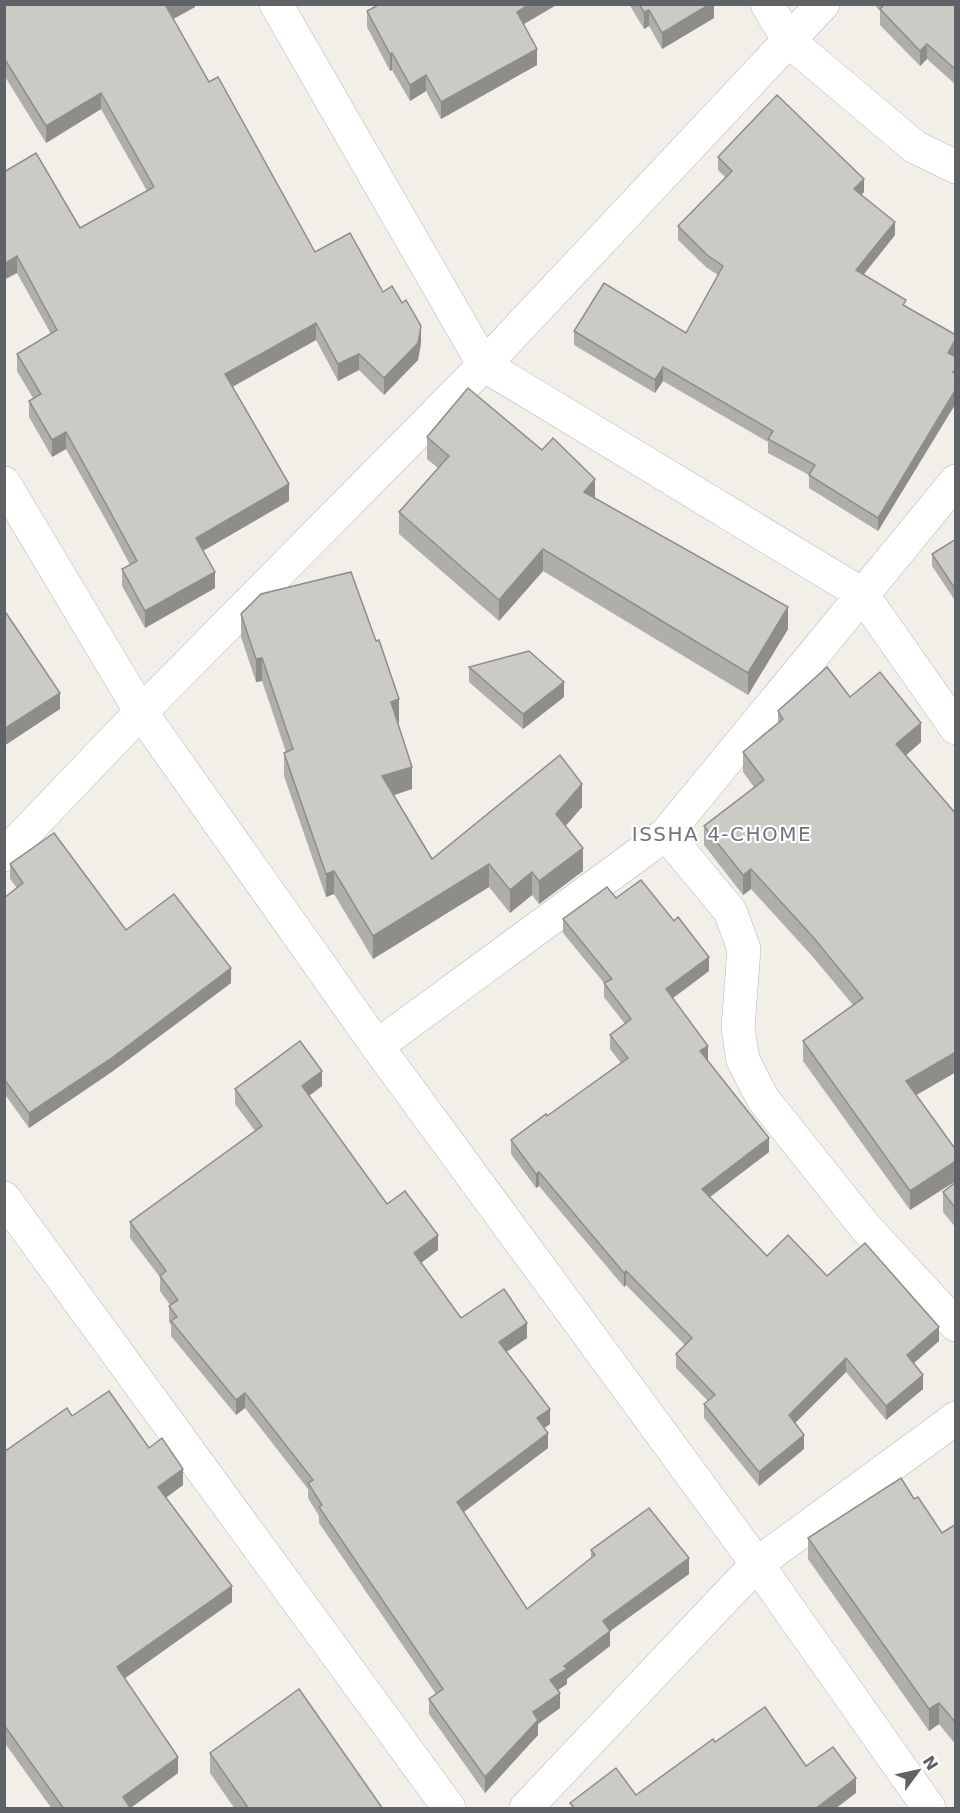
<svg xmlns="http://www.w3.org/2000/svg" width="960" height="1813" font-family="'DejaVu Sans',sans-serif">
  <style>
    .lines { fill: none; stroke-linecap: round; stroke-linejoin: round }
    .minor-casing { stroke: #b5b8bc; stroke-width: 34 }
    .tertiary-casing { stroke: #b5b8bc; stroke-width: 34 }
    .minor { stroke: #fff; stroke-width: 33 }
    .tertiary { stroke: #fff; stroke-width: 33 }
    .wall { fill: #afaea9 }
    .shaded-wall { fill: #8f8d8a }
    .building { fill: #cccac5; stroke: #8f8d8a; stroke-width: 1.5 }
    .labels { text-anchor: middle; stroke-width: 4.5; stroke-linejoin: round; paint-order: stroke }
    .neighbourhood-label { font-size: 20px; letter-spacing: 1.5px; fill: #70757a; stroke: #fff }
  </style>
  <rect width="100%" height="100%" fill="#f1efe8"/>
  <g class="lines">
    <g class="minor-casing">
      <g id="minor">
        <path d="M276 4 484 365 862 594 956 728"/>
        <path d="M666 834 730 911 744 949 738 1028 743 1060 763 1099 866 1228 956 1325"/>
        <path d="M4 855 141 712 484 365 823 4"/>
        <path d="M377 1046 666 834 956 481"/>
        <path d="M4 1198 449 1808"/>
        <path d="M526 1808 757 1564 956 1418"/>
      </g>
    </g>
    <g class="tertiary-casing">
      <g id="tertiary">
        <path d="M767 4 789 41 915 147 956 167"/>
        <path d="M4 483 141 712 377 1046 757 1564 929 1808"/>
      </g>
    </g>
    <use href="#minor" class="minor"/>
    <use href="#tertiary" class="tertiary"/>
  </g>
  <g class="wall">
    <path d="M4 4H195V7L173 19 209 82 315 252 383 292 421 343 418 360 384 395 359 370 338 381 316 340 232 386 289 501 203 550 215 588 145 628 122 586V569L130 565 112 531 66 449 52 457 29 417V401L33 398 17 371V354L51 334 17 273 4 172 80 228 147 191 101 109 46 143 4 75Z"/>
    <path d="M380 4H558L524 24 537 65 441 119 426 91 410 101 392 70 390 71 367 27V11Z"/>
    <path d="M629 4H714V18L662 49 649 26 644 29Z"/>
    <path d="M874 4H956V85L927 59 920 66 880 25V11Z"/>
    <path d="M718 157 864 192 861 195 895 235 863 275 906 306 956 352 953 356 956 357V403L878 531 809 488V475L768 453V442L663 381 655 393 574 345V331L686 333 718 275 707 268 678 240V226L726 178 718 170Z"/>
    <path d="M427 437 595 498 788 629 748 695 543 571 499 621 399 534V512L438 468 427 459Z"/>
    <path d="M956 539V602L932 566V554Z"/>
    <path d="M241 614 399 722 398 723 412 789 394 795 432 859 582 807 565 826 583 871 539 904 532 895 510 913 489 887 373 959 334 894 326 897 284 776V753L286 752 262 681 256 682 241 637Z"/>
    <path d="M469 667 564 697 523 729 469 682Z"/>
    <path d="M850 697 921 742 906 755 956 1072 916 1095 910 1210 803 1061V1041L853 1005 813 957 751 889 743 895 704 845V826L754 787 743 772V752L778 723V711Z"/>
    <path d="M10 864 126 930 231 983 113 1071 29 1128 4 1093V898L17 888 10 879Z"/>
    <path d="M616 898 709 971 673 998 707 1060 769 1152 710 1197 767 1256 827 1276 939 1341 914 1363 923 1389 886 1420 846 1372 795 1423 804 1449 759 1486 704 1418V1404L708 1401 676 1368V1354L685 1345 626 1285 624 1287 539 1186 536 1188 511 1154V1140L547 1116 621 1063 610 1049V1035L625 1024 604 997V983L563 933V919Z"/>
    <path d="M322 1086 309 1096 387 1204 438 1250 421 1263 461 1318 527 1338 506 1352 550 1424 544 1428 548 1448 464 1512 527 1609 591 1558V1550L689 1574 610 1631V1646L567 1679V1684L558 1690 560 1708 538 1724V1735L485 1793 429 1714V1699L436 1694 319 1523V1516L308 1498V1489L245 1408 236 1415 171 1336V1325L169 1322V1306L170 1305 160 1291V1277L130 1238V1222L255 1131 235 1104V1089Z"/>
    <path d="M956 1182V1228L943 1212V1192Z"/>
    <path d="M72 1416 149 1448 183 1485 166 1498 232 1602 124 1678 178 1773 131 1808V1809H52L4 1742V1452Z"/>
    <path d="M914 1499 942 1533 956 1524V1745L939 1724 929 1731 808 1559V1538Z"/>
    <path d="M210 1753 383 1809H235L210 1773Z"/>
  </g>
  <g class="shaded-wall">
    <path d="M169 4H195V7L166 23V6Z"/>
    <path d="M530 4H558L517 28V12Z"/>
    <path d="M710 4H714V18L662 49V33Z"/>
    <path d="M649 10V26L644 29V12Z"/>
    <path d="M927 44V59L920 66V51Z"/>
    <path d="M537 49V65L441 119V102Z"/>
    <path d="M392 53V70L390 71V54Z"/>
    <path d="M426 75V91L410 101V85Z"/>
    <path d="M101 93V109L46 143V126Z"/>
    <path d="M864 179V192L854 203V189Z"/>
    <path d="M895 222V235L856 284V270Z"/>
    <path d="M17 256V273L4 280V264Z"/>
    <path d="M316 323V340L225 391V374Z"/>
    <path d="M421 326V343L418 360 384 395V378Z"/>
    <path d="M956 338V352L948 366V353Z"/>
    <path d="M359 354V370L338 381V364Z"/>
    <path d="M663 367V381L655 393V380Z"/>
    <path d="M956 389V403L878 531V518Z"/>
    <path d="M66 432V449L52 457V440Z"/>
    <path d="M595 479V501L584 492Z"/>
    <path d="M289 484V501L196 555V538Z"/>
    <path d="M543 549V571L499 621V600Z"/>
    <path d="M215 572V588L145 628V611Z"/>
    <path d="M788 607V629L748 695V673Z"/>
    <path d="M262 658V681L256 682V659Z"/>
    <path d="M564 682V697L523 729V714Z"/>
    <path d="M60 693V709L4 746V729Z"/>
    <path d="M399 699V722L391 725V702Z"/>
    <path d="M921 723V742L896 764V744Z"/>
    <path d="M412 767V789L382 799V776Z"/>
    <path d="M582 784V807L556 837V814Z"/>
    <path d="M583 848V871L539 904V881Z"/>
    <path d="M489 864V887L373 959V936Z"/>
    <path d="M751 869V889L743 895V875Z"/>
    <path d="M334 871V894L326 897V874Z"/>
    <path d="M532 872V895L510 913V890Z"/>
    <path d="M709 957V971L666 1003V989Z"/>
    <path d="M231 968V983L113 1071 29 1128V1113Z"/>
    <path d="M708 1046V1060L700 1065V1051Z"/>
    <path d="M956 1052V1072L906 1101V1081Z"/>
    <path d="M322 1071V1086L302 1101V1086Z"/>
    <path d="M769 1138V1152L702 1203V1189Z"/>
    <path d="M956 1161V1181L910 1210V1191Z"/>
    <path d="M539 1172V1186L536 1188V1174Z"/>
    <path d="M438 1235V1250L414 1268V1253Z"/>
    <path d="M626 1271V1285L624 1287V1273Z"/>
    <path d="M527 1323V1338L499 1357V1342Z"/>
    <path d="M939 1327V1341L907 1369V1355Z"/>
    <path d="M846 1358V1372L789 1429V1415Z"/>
    <path d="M923 1375V1389L886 1420V1406Z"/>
    <path d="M245 1393V1408L236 1415V1400Z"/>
    <path d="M550 1409V1424L537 1433V1418Z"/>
    <path d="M548 1433V1448L457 1517V1502Z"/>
    <path d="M804 1435V1449L759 1486V1472Z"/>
    <path d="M183 1469V1485L158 1503V1487Z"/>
    <path d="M689 1558V1574L610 1631V1646L567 1679V1684L550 1695V1680L603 1621Z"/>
    <path d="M232 1586V1602L117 1684V1667Z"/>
    <path d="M560 1693V1708L538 1724V1735L485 1793V1777L533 1712Z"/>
    <path d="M939 1703V1724L929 1731V1709Z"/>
    <path d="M178 1757V1773L129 1809 123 1797Z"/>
    <path d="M856 1778V1793L835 1809H815Z"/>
  </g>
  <g class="building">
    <path d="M4 4H169L166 6 209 82 218 77 315 252 350 233 383 292 392 286 402 303 406 300 421 326 418 343 384 378 359 354 338 364 316 323 225 374 289 484 196 538 215 572 145 611 122 569 137 561 112 515 66 432 52 440 29 401 41 394 17 354 57 330 17 256 4 264V172L36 153 80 228 154 187 101 93 46 126 4 58Z"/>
    <path d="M380 4H530L517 12 537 49 441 102 426 75 410 85 392 53 390 54 367 11Z"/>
    <path d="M639 4H710L662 33 649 10 644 12Z"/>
    <path d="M885 4H956V70L927 44 920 51 880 9Z"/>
    <path d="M777 95 864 179 854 189 895 222 856 270 906 300 903 305 956 335V338L948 353 956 357V368L953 372 956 373V389L878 518 809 475 815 465 768 439 773 431 663 367 655 380 574 331 604 283 686 333 723 266 707 255 678 226 732 171 718 157Z"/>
    <path d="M468 388 542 450 553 438 595 479 584 492 788 607 748 673 543 549 499 600 399 512 449 456 427 437Z"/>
    <path d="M956 539V590L932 554Z"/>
    <path d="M351 572 376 641 379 640 399 699 391 702 412 767 382 776 432 859 560 755 582 784 556 814 583 848 539 881 532 872 510 890 489 864 373 936 334 871 326 874 284 753 293 749 262 658 256 659 241 614 261 594Z"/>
    <path d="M4 610 60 693 4 729Z"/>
    <path d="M529 651 564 682 523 714 469 667Z"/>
    <path d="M827 667 850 697 880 672 921 723 896 744 956 814V1052L906 1081 956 1150V1161L910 1191 803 1041 863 998 813 937 751 869 743 875 704 826 764 780 743 752 783 719 778 711Z"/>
    <path d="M54 833 126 930 174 894 231 968 113 1057 29 1113 4 1079V898L23 883 10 864Z"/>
    <path d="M641 880 674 921 678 917 709 957 666 989 708 1046 700 1051 769 1138 702 1189 767 1256 788 1235 827 1276 865 1243 939 1327 907 1355 923 1375 886 1406 846 1358 789 1415 804 1435 759 1472 704 1404 715 1395 676 1354 692 1338 626 1271 624 1273 539 1172 536 1174 511 1140 546 1114 547 1116 628 1058 610 1035 631 1019 604 983 612 979 563 919 607 887 616 898Z"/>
    <path d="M300 1041 322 1071 302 1086 387 1204 405 1191 438 1235 414 1253 461 1318 504 1289 527 1323 499 1342 550 1409 537 1418 548 1433 457 1502 527 1609 595 1555 591 1550 649 1508 689 1558 603 1621 610 1631 564 1666 567 1669 550 1680 560 1693 533 1712 538 1720 485 1777 429 1699 443 1689 319 1507 322 1505 308 1483 313 1480 245 1393 236 1400 171 1321 177 1317 169 1306 178 1300 160 1276 166 1271 130 1222 262 1126 235 1089Z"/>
    <path d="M956 1182V1209L943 1192Z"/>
    <path d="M109 1391 149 1448 162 1438 183 1469 158 1487 232 1586 117 1667 178 1757 123 1797 131 1809H64L4 1725V1452L67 1408 72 1416Z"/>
    <path d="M901 1478 914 1499 918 1497 942 1533 956 1524V1723L939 1703 929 1709 808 1538Z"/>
    <path d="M299 1689 383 1809H249L210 1753Z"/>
    <path d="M765 1707 806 1766 833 1747 856 1778 815 1809H575L570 1803 616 1768 636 1795 713 1739 715 1742Z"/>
  </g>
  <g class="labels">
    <g class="neighbourhood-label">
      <text x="722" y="841">ISSHA 4-CHOME</text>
    </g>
  </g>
  <rect width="960" height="1813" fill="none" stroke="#5f6368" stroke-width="12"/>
  <g transform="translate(918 1771) rotate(57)" stroke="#ffffff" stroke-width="4.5" paint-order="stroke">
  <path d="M0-4.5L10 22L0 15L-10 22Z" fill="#5f6368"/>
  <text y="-9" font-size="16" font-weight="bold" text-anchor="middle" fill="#5f6368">N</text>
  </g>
</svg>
